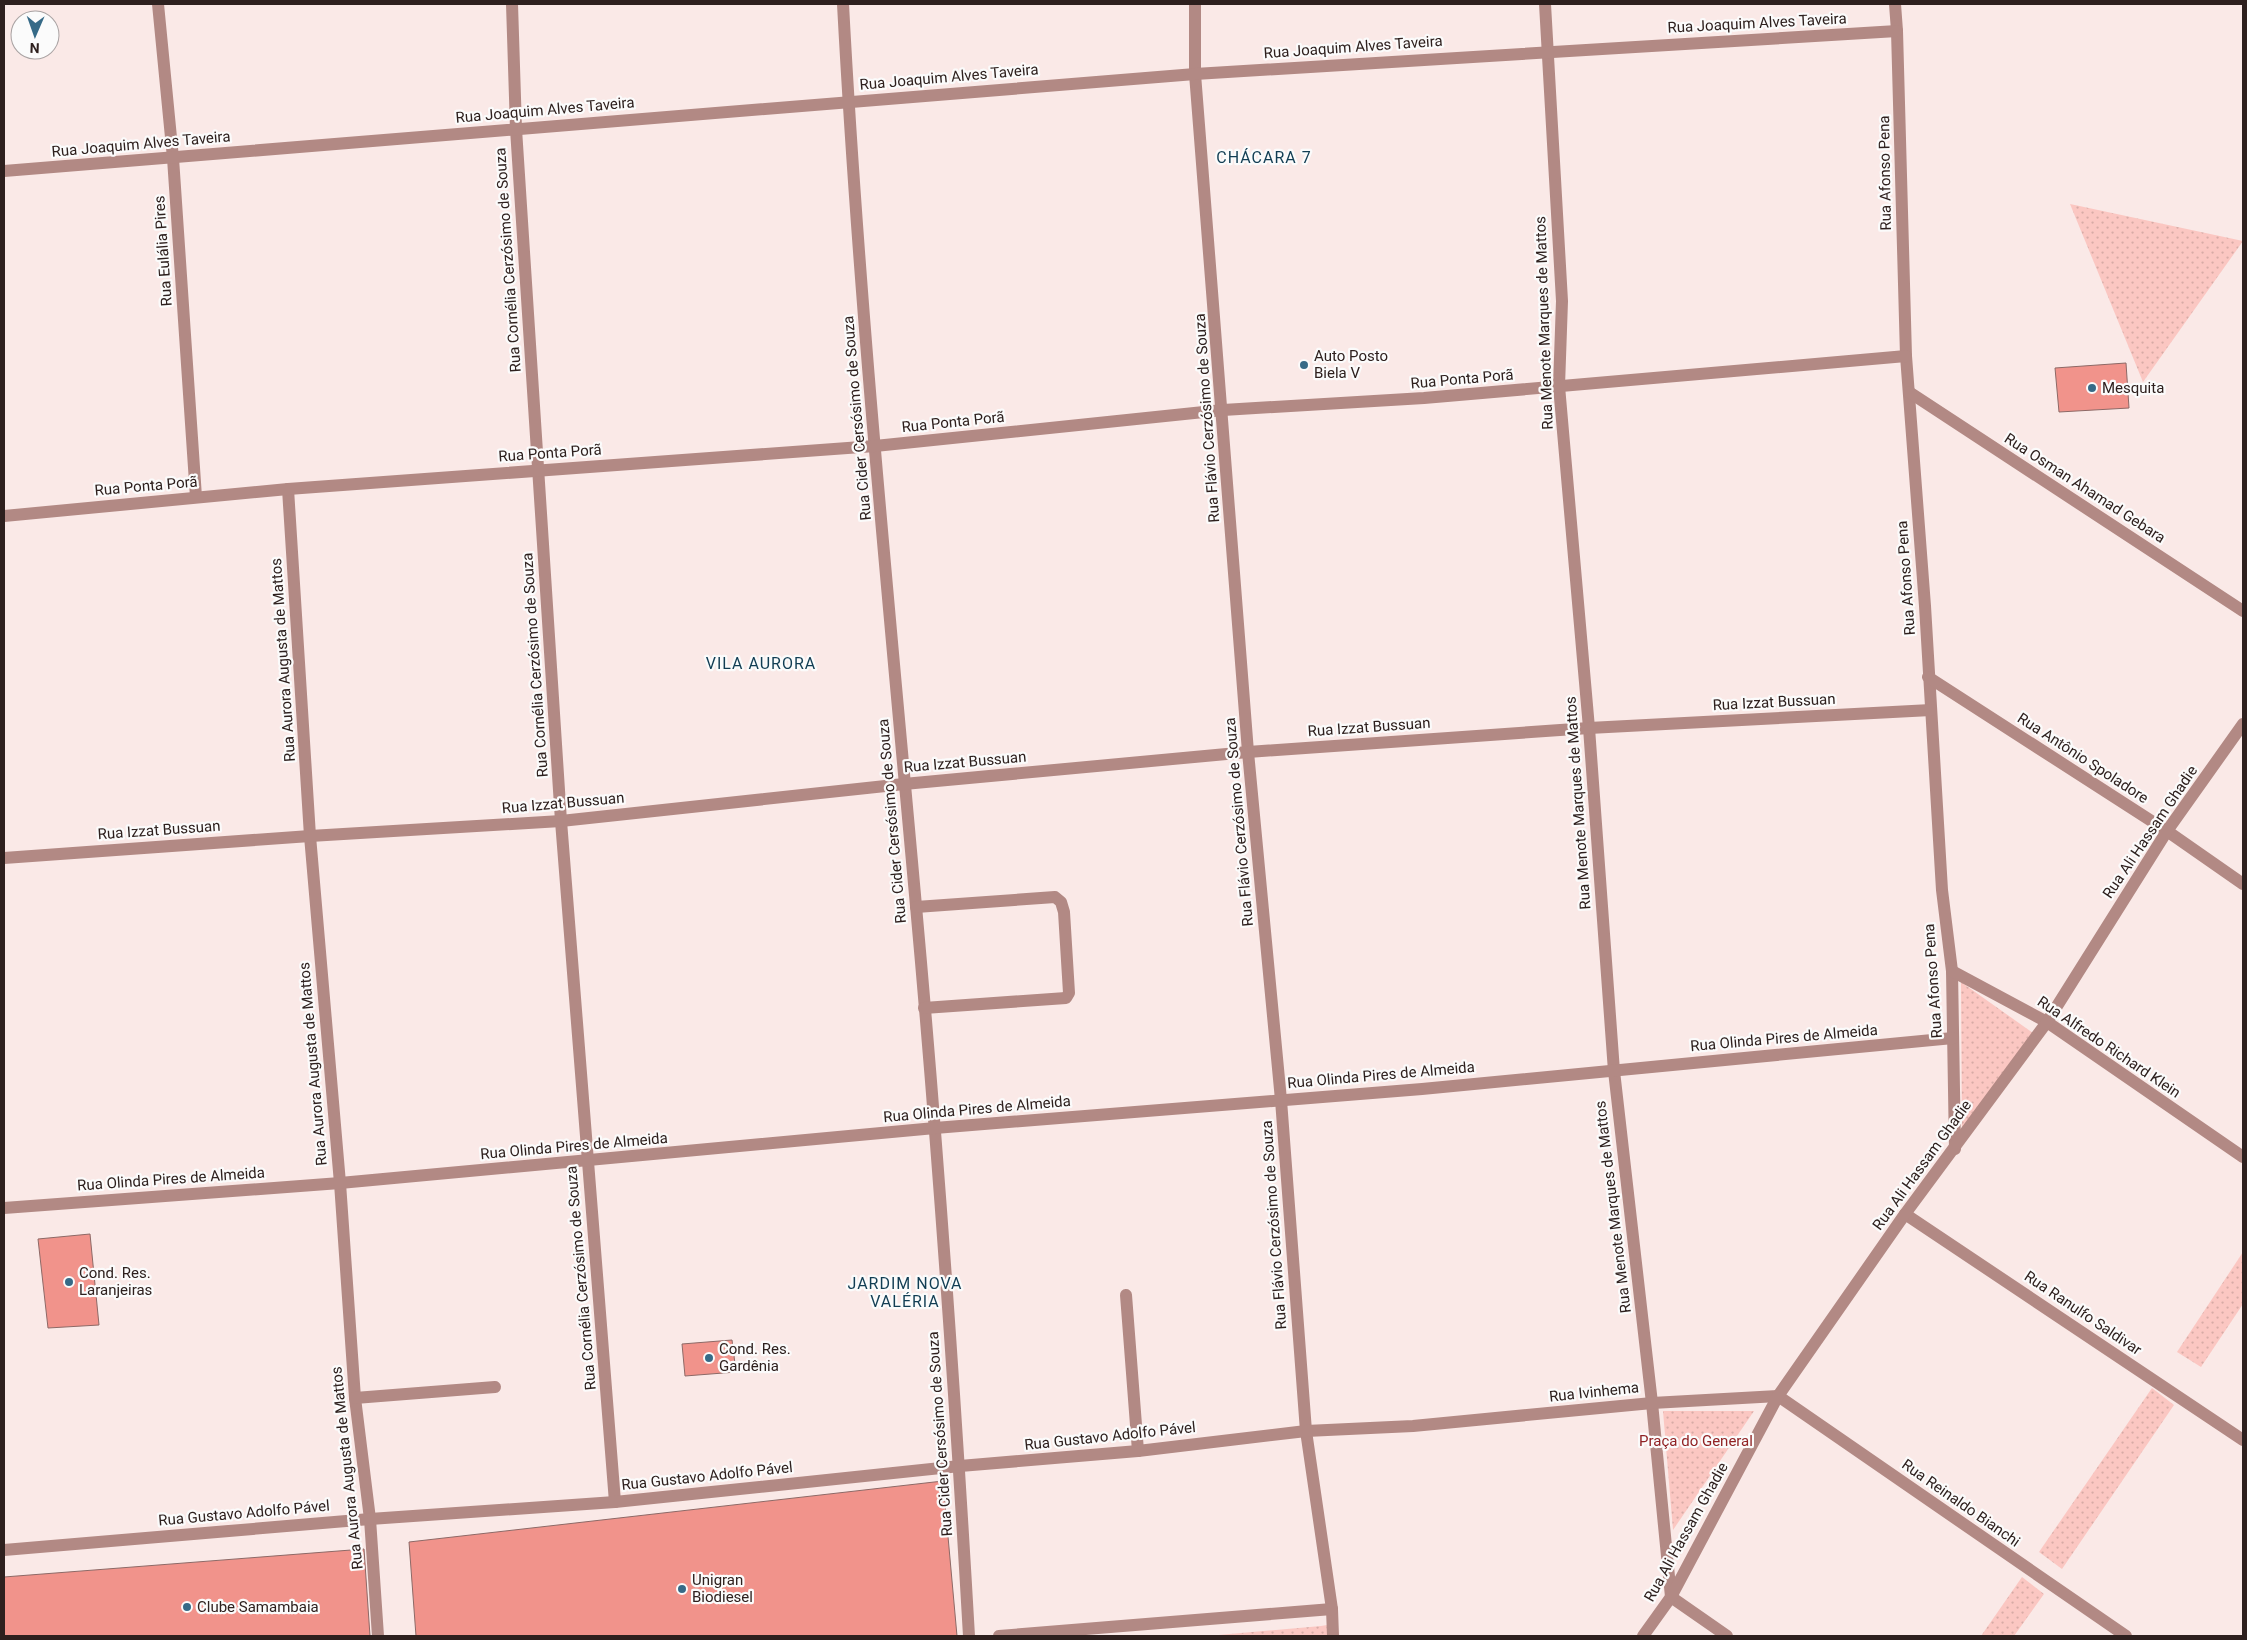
<svg xmlns="http://www.w3.org/2000/svg" width="2247" height="1640" font-family="Roboto,sans-serif">
  <style>
    .park { fill: url(#park-dots) }
    .building { fill: #f1938b; stroke: #8d6966 }
    .lines { fill: none; stroke-linecap: round; stroke-linejoin: round }
    .minor { stroke: #b28984; stroke-width: 12 }
    .poi-dot { fill: #366a87; stroke: #fbfbfb; stroke-width: 2 }
    .labels { text-anchor: middle; stroke-width: 4.5; stroke-linejoin: round; paint-order: stroke }
    .street-label { font-size: 15px; fill: #2e201e; stroke: #fbfbfb }
    .poi-label { font-size: 15px; fill: #2e201e; stroke: #fbfbfb; text-anchor: start }
    .park-label { font-size: 15px; fill: #912325; stroke: #fbfbfb }
    .neighbourhood-label { font-size: 16px; letter-spacing: 1px; fill: #123d53; stroke: #fbfbfb }
  </style>
  <defs>
    <pattern id="park-dots" width="8" height="8" patternUnits="userSpaceOnUse" patternTransform="scale(1.25)"><rect width="8" height="8" fill="#fbc7c2"/><path d="M2 2h.1M6 6h.1" fill="none" stroke="#d7aba6" stroke-width="1.8" stroke-linecap="round"/></pattern>
  </defs>
  <rect width="100%" height="100%" fill="#fae9e7"/>
  <g class="park">
    <path d="M2070 204 2243 241 2143 382Z"/>
    <path d="M1961 982 2033 1033 1962 1133Z"/>
    <path d="M2243 1252V1304L2201 1367 2177 1352Z"/>
    <path d="M2152 1388 2174 1405 2062 1569 2039 1552Z"/>
    <path d="M1663 1411H1754L1673 1530Z"/>
    <path d="M2022 1577 2044 1594 2014 1636H1981Z"/>
    <path d="M1327 1625 1328 1636H1207L1321 1626Z"/>
  </g>
  <g class="building">
    <path d="M2126 363 2129 408 2059 412 2055 368Z"/>
    <path d="M90 1234 99 1325 48 1328 38 1239Z"/>
    <path d="M732 1340 736 1372 685 1376 682 1344Z"/>
    <path d="M943 1481 957 1636H416L409 1542Z"/>
    <path d="M364 1549 370 1636H4V1577Z"/>
  </g>
  <g class="lines">
    <g class="minor">
      <path d="M158 4 173 158 196 497"/>
      <path d="M512 4 516 129 561 821 615 1502"/>
      <path d="M843 4C859 305 889 605 916 906 938 1149 955 1393 969 1636"/>
      <path d="M1195 4V74L1248 752 1281 1100 1306 1431 1332 1609 1333 1636"/>
      <path d="M1545 4 1562 301 1559 386 1589 728 1614 1071 1652 1403 1671 1597 1727 1636"/>
      <path d="M1895 4 1897 31 1906 356 1925 606 1942 890 1952 971 1955 1149"/>
      <path d="M4 171 1195 74 1897 31"/>
      <path d="M1909 392 2243 611"/>
      <path d="M288 489 310 836 340 1183 355 1398 370 1519 378 1636"/>
      <path d="M4 516 288 489 875 446 1223 410 1424 398 1906 356"/>
      <path d="M1928 677 2167 831 2243 884"/>
      <path d="M4 858 310 836 561 821 904 784 1248 752 1589 728 1931 710"/>
      <path d="M916 907 1055 897 1061 902 1064 912 1069 993 1066 998 924 1008"/>
      <path d="M1952 971 2047 1022 2243 1157"/>
      <path d="M4 1208 340 1183 935 1128 1422 1089 1953 1038"/>
      <path d="M1905 1214 2243 1440"/>
      <path d="M1126 1295 1138 1451"/>
      <path d="M355 1398 495 1387"/>
      <path d="M4 1550 370 1519 615 1502 960 1466 1138 1451 1306 1431 1413 1426 1652 1403 1778 1396 2126 1636"/>
      <path d="M999 1636 1332 1609"/>
      <path d="M1643 1636 1671 1597 1778 1396 1905 1214 2047 1022 2167 831 2243 724"/>
    </g>
  </g>
  <g class="poi-dot">
    <circle cx="1304" cy="365" r="5"/>
    <circle cx="2092" cy="388" r="5"/>
    <circle cx="69" cy="1282" r="5"/>
    <circle cx="709" cy="1358" r="5"/>
    <circle cx="682" cy="1589" r="5"/>
    <circle cx="187" cy="1607" r="5"/>
  </g>
  <g class="labels">
    <g class="street-label">
      <text transform="translate(1757 23) rotate(-3)" y="5">Rua Joaquim Alves Taveira</text>
      <text transform="translate(1353 47) rotate(-4)" y="5">Rua Joaquim Alves Taveira</text>
      <text transform="translate(949 77) rotate(-5)" y="5">Rua Joaquim Alves Taveira</text>
      <text transform="translate(545 110) rotate(-5)" y="5">Rua Joaquim Alves Taveira</text>
      <text transform="translate(141 144) rotate(-5)" y="5">Rua Joaquim Alves Taveira</text>
      <text transform="translate(1885 173) rotate(-91)" y="5">Rua Afonso Pena</text>
      <text transform="translate(163 251) rotate(-94)" y="5">Rua Eulália Pires</text>
      <text transform="translate(508 260) rotate(-94)" y="5">Rua Cornélia Cerzósimo de Souza</text>
      <text transform="translate(1544 323) rotate(-92)" y="5">Rua Menote Marques de Mattos</text>
      <text transform="translate(1462 379) rotate(-5)" y="5">Rua Ponta Porã</text>
      <text transform="translate(857 418) rotate(-95)" y="5">Rua Cider Cersósimo de Souza</text>
      <text transform="translate(1207 418) rotate(-94)" y="5">Rua Flávio Cerzósimo de Souza</text>
      <text transform="translate(953 422) rotate(-6)" y="5">Rua Ponta Porã</text>
      <text transform="translate(550 453) rotate(-4)" y="5">Rua Ponta Porã</text>
      <text transform="translate(146 486) rotate(-5)" y="5">Rua Ponta Porã</text>
      <text transform="translate(2085 488) rotate(33)" y="5">Rua Osman Ahamad Gebara</text>
      <text transform="translate(1906 578) rotate(-94)" y="5">Rua Afonso Pena</text>
      <text transform="translate(283 660) rotate(-94)" y="5">Rua Aurora Augusta de Mattos</text>
      <text transform="translate(535 665) rotate(-94)" y="5">Rua Cornélia Cerzósimo de Souza</text>
      <text transform="translate(1774 702) rotate(-3)" y="5">Rua Izzat Bussuan</text>
      <text transform="translate(1369 727) rotate(-4)" y="5">Rua Izzat Bussuan</text>
      <text transform="translate(2083 758) rotate(33)" y="5">Rua Antônio Spoladore</text>
      <text transform="translate(965 762) rotate(-5)" y="5">Rua Izzat Bussuan</text>
      <text transform="translate(563 803) rotate(-5)" y="5">Rua Izzat Bussuan</text>
      <text transform="translate(1578 803) rotate(-94)" y="5">Rua Menote Marques de Mattos</text>
      <text transform="translate(892 821) rotate(-95)" y="5">Rua Cider Cersósimo de Souza</text>
      <text transform="translate(1239 822) rotate(-95)" y="5">Rua Flávio Cerzósimo de Souza</text>
      <text transform="translate(159 830) rotate(-4)" y="5">Rua Izzat Bussuan</text>
      <text transform="translate(2150 832) rotate(-56)" y="5">Rua Ali Hassam Ghadie</text>
      <text transform="translate(1933 981) rotate(-94)" y="5">Rua Afonso Pena</text>
      <text transform="translate(1784 1038) rotate(-5)" y="5">Rua Olinda Pires de Almeida</text>
      <text transform="translate(2109 1047) rotate(34)" y="5">Rua Alfredo Richard Klein</text>
      <text transform="translate(313 1064) rotate(-95)" y="5">Rua Aurora Augusta de Mattos</text>
      <text transform="translate(1381 1075) rotate(-5)" y="5">Rua Olinda Pires de Almeida</text>
      <text transform="translate(977 1109) rotate(-5)" y="5">Rua Olinda Pires de Almeida</text>
      <text transform="translate(574 1146) rotate(-5)" y="5">Rua Olinda Pires de Almeida</text>
      <text transform="translate(1922 1165) rotate(-54)" y="5">Rua Ali Hassam Ghadie</text>
      <text transform="translate(171 1179) rotate(-4)" y="5">Rua Olinda Pires de Almeida</text>
      <text transform="translate(1613 1207) rotate(-97)" y="5">Rua Menote Marques de Mattos</text>
      <text transform="translate(1274 1225) rotate(-94)" y="5">Rua Flávio Cerzósimo de Souza</text>
      <text transform="translate(581 1278) rotate(-95)" y="5">Rua Cornélia Cerzósimo de Souza</text>
      <text transform="translate(2083 1313) rotate(34)" y="5">Rua Ranulfo Saldivar</text>
      <text transform="translate(1594 1392) rotate(-6)" y="5">Rua Ivinhema</text>
      <text transform="translate(940 1434) rotate(-94)" y="5">Rua Cider Cersósimo de Souza</text>
      <text transform="translate(1110 1436) rotate(-6)" y="5">Rua Gustavo Adolfo Pável</text>
      <text transform="translate(347 1468) rotate(-96)" y="5">Rua Aurora Augusta de Mattos</text>
      <text transform="translate(707 1476) rotate(-6)" y="5">Rua Gustavo Adolfo Pável</text>
      <text transform="translate(1961 1503) rotate(35)" y="5">Rua Reinaldo Bianchi</text>
      <text transform="translate(244 1513) rotate(-5)" y="5">Rua Gustavo Adolfo Pável</text>
      <text transform="translate(1686 1532) rotate(-61)" y="5">Rua Ali Hassam Ghadie</text>
    </g>
    <g class="poi-label">
      <text x="1314" y="361">Auto Posto<tspan x="1314" dy="17">Biela V</tspan></text>
      <text x="2102" y="393">Mesquita</text>
      <text x="79" y="1278">Cond. Res.<tspan x="79" dy="17">Laranjeiras</tspan></text>
      <text x="719" y="1354">Cond. Res.<tspan x="719" dy="17">Gardênia</tspan></text>
      <text x="692" y="1585">Unigran<tspan x="692" dy="17">Biodiesel</tspan></text>
      <text x="197" y="1612">Clube Samambaia</text>
    </g>
    <g class="park-label">
      <text x="1696" y="1446">Praça do General</text>
    </g>
    <g class="neighbourhood-label">
      <text x="1264" y="163">CHÁCARA 7</text>
      <text x="761" y="669">VILA AURORA</text>
      <text x="905" y="1289">JARDIM NOVA<tspan x="905" dy="18">VALÉRIA</tspan></text>
    </g>
  </g>
  <rect width="2247" height="1640" fill="none" stroke="#2e201e" stroke-width="10"/>
  <g transform="translate(35 35) rotate(182)"><circle r="24" fill="#fbfbfb" stroke="#a9a3a3"/>
  <path d="M0-4L9 19L0 12L-9 19Z" fill="#366a87"/>
  <text y="-8" font-size="14" font-weight="bold" text-anchor="middle" fill="#2e201e">N</text>
  </g>
</svg>
